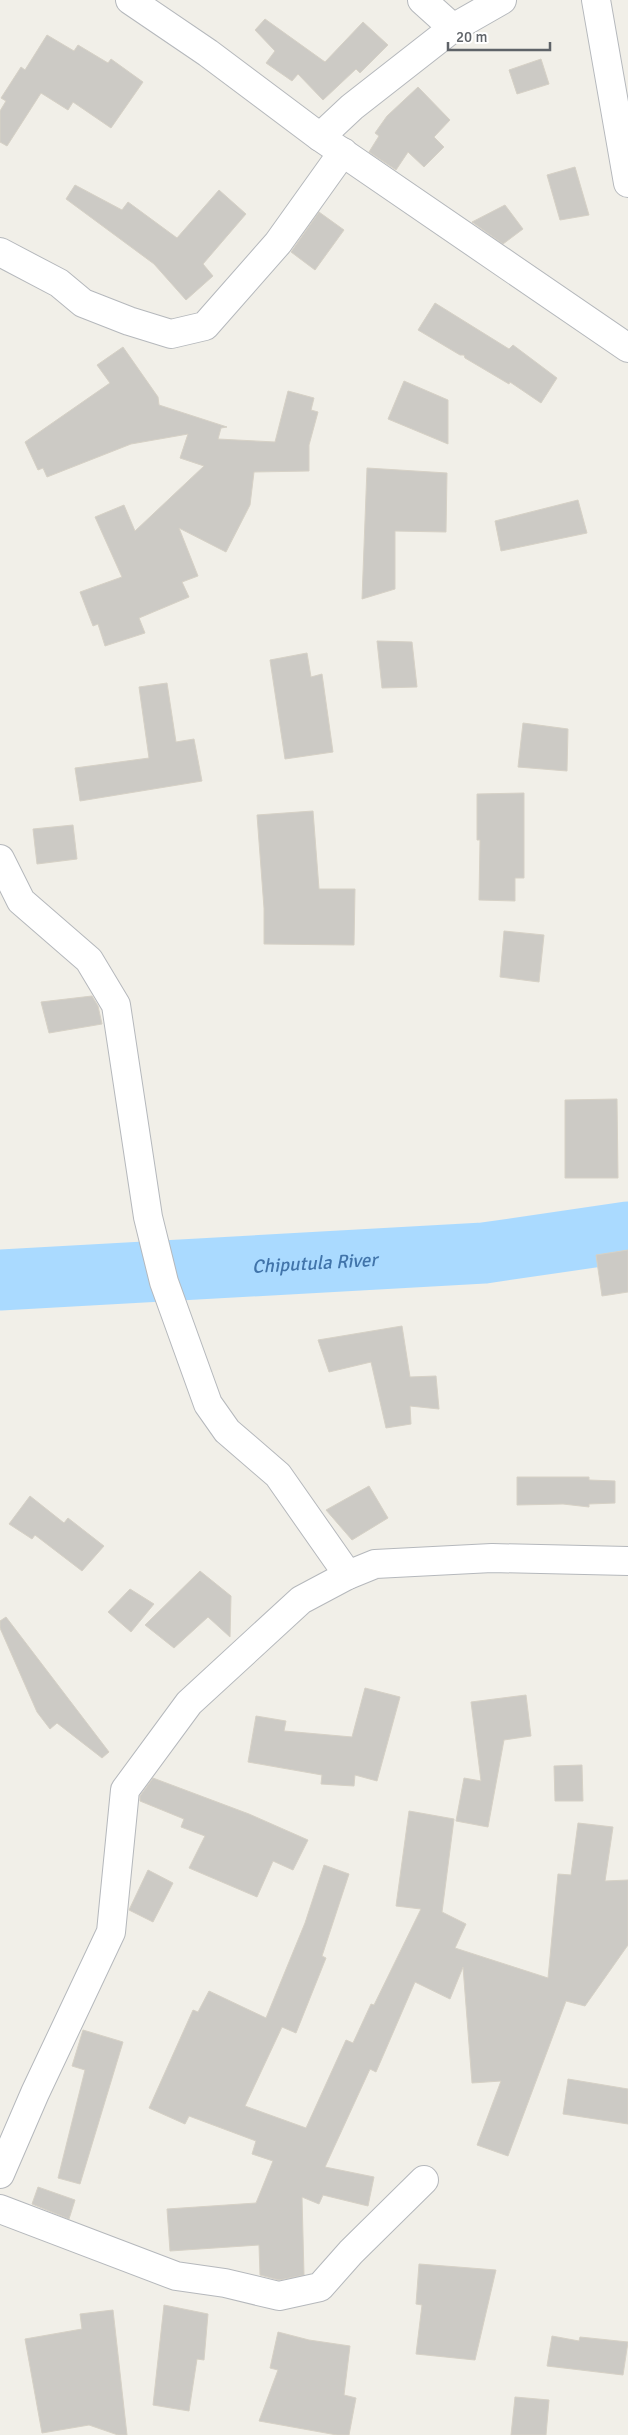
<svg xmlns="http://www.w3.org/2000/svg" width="628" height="2435" font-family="Signika,sans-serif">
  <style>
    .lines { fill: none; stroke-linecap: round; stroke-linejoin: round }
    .river { stroke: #aadaff; stroke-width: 61 }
    .building { fill: #cccac5; stroke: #d6d1c6 }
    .street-casing { stroke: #b5b8bc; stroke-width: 30 }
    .street { stroke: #fff; stroke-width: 28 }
    .labels { text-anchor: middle; stroke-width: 4; stroke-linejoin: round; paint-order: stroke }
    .water-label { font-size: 19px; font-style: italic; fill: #4174aa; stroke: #fff }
  </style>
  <rect width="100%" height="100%" fill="#f1efe8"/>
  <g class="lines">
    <path class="river" id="s1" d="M0 1280 484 1253 628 1232"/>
  </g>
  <g class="building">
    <path d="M265 19 325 62 363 22 388 45 360 73 356 69 323 100 298 74 292 81 266 63 275 51 255 30Z"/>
    <path d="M47 35 74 51 78 45 108 63 111 59 143 82 111 128 73 102 68 110 41 93 7 146 0 142V111L6 101 1 98 21 67 25 70Z"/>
    <path d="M541 59 549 84 517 94 509 70Z"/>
    <path d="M418 87 450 120 434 137 444 147 424 167 408 152 396 170 369 152 379 136 375 133 387 116Z"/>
    <path d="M575 167 589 215 560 220 547 175Z"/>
    <path d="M75 185 122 210 128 202 177 238 219 190 246 214 203 264 213 276 186 300 154 264 66 199Z"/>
    <path d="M505 205 523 229 503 244 472 222Z"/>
    <path d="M319 212 344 230 315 270 291 252Z"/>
    <path d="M435 303 509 349 513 345 557 378 541 403 510 382 509 384 465 358 464 355H460L418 330Z"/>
    <path d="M123 347 158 397 159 405 227 427 221 428 218 439 275 442 288 391 314 398 311 410 318 412 309 445V471L254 472 250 505 226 552 179 528 198 576 182 582 189 597 139 618 145 633 105 646 98 624 93 626 80 592 122 577 95 517 124 505 135 531 204 466 180 458 188 434 131 444 47 477 43 468 38 470 25 442 110 383 97 365Z"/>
    <path d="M404 381 448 400V444L388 419Z"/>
    <path d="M367 468 447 473 446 532 395 531V589L362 599Z"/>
    <path d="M578 500 587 533 501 551 495 521Z"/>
    <path d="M377 641 412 642 417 687 382 688Z"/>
    <path d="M307 653 311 677 322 674 333 752 285 759 270 660Z"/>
    <path d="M167 683 176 742 194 739 202 781 80 801 75 768 149 758 139 687Z"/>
    <path d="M523 723 568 729 567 771 518 767Z"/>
    <path d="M524 793V878H515V901L479 900 480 840H477V794Z"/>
    <path d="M313 811 319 889H355L354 945 264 944V908L257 815Z"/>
    <path d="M73 825 77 859 37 864 33 829Z"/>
    <path d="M504 931 544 935 539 982 500 977Z"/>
    <path d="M92 996 98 1006 102 1024 49 1033 41 1002Z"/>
    <path d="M617 1099 618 1178H565V1100Z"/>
    <path d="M628 1250V1292L602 1296 596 1255Z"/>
    <path d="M402 1326 410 1377 436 1376 439 1409 410 1406 411 1424 386 1428 371 1362 329 1372 318 1340Z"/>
    <path d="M517 1477H589V1480L615 1481V1503L589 1504V1507L563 1504 517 1505Z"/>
    <path d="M369 1486 388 1518 352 1540 326 1510Z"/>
    <path d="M30 1496 64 1523 68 1518 104 1546 82 1571 35 1535 32 1539 9 1524Z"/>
    <path d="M200 1571 231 1596 230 1637 208 1617 174 1648 145 1625Z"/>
    <path d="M130 1589 154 1604 131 1632 108 1612Z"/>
    <path d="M6 1617 109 1752 102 1758 57 1723 50 1729 37 1712 0 1628V1621Z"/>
    <path d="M365 1688 400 1697 377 1781 355 1775 354 1786 321 1784 322 1775 248 1762 256 1716 286 1721 284 1731 352 1737Z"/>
    <path d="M526 1695 531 1736 504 1740 488 1827 456 1821 464 1778 481 1781 471 1702Z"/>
    <path d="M582 1765 583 1801H555L554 1766Z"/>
    <path d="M153 1778 249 1814 308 1840 293 1870 273 1861 257 1897 189 1868 205 1836 181 1827 184 1819 140 1801V1796Z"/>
    <path d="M409 1811 454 1819 442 1912 466 1924 455 1948 548 1978 558 1874 571 1875 578 1823 613 1827 605 1881 628 1880V1945L585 2006 566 2001 508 2156 477 2145 501 2081 472 2083 463 1967 450 1999 415 1982 376 2072 370 2069 325 2167 374 2177 368 2206 323 2195 319 2204 302 2197 304 2275 279 2280 260 2275 259 2245 170 2251 167 2209 256 2203 273 2161 252 2154 256 2141 189 2116 185 2124 149 2108 193 2010 198 2012 209 1991 266 2018 305 1923 324 1865 349 1874 322 1956 326 1958 296 2033 282 2027 245 2106 306 2128 346 2040 353 2043 371 2004 374 2005 421 1909 396 1906Z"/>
    <path d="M148 1870 173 1883 153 1922 129 1910Z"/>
    <path d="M83 2030 123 2042 80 2184 58 2178 85 2070 72 2066Z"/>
    <path d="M568 2079 628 2089V2124L563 2114Z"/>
    <path d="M38 2187 75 2200 69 2219 32 2204Z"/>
    <path d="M419 2264 496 2270 475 2360 416 2354 422 2305 416 2304Z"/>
    <path d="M164 2305 208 2314 204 2360 197 2359 189 2411 153 2405Z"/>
    <path d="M113 2310 127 2435H118L89 2425 42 2433 25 2339 82 2329 80 2314Z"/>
    <path d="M278 2332 309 2340 350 2346 344 2395 356 2398 349 2435H337L259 2421 278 2370 270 2368Z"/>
    <path d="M552 2336 579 2341 580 2337 628 2342 623 2375 547 2366Z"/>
    <path d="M515 2397 549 2400 546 2435H511Z"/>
  </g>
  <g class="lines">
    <g class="street-casing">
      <g id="street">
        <path d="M130 0 208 53 320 137 628 348"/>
        <path d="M422 0 453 28"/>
        <path d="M596 0 628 183"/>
        <path d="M320 137 352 107 453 28 502 0"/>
        <path d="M0 252 59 283 83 303 129 321 171 334 205 326 278 243 343 152"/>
        <path d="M0 859 21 901 89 960 116 1005 148 1217 164 1282 208 1404 227 1431 278 1475 348 1575"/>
        <path d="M0 2174 35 2093 111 1932 125 1790 189 1703 301 1600 348 1575 375 1564 492 1558 628 1561"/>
        <path d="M0 2209 176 2276 225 2283 279 2296 320 2287 351 2252 424 2180"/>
      </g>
    </g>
    <use href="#street" class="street"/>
  </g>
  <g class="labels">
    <g class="water-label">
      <text dy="7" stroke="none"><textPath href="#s1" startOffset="315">Chiputula River</textPath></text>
    </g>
  </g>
  <path d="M448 42v8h102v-8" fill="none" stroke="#5f6368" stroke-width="2.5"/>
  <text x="456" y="42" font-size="15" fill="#5f6368" stroke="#ffffff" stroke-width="4" paint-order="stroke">20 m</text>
</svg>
